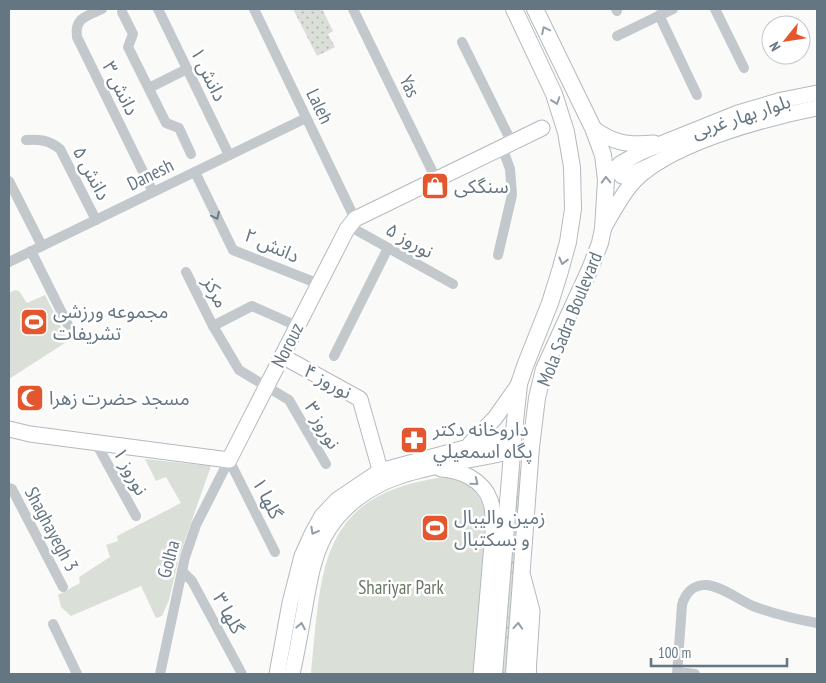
<svg xmlns="http://www.w3.org/2000/svg" width="826" height="683" font-family="'PT Sans Narrow','Noto Sans Arabic',sans-serif">
  <style>
    .grass { fill: url(#grass-dots) }
    .park { fill: #dadfd7 }
    .lines { fill: none; stroke-linecap: round; stroke-linejoin: round }
    .secondary-casing { stroke: #b3babf; stroke-width: 17 }
    .primary-casing { stroke: #b5babe; stroke-width: 18 }
    .street { stroke: #c3c8cc; stroke-width: 10 }
    .secondary { stroke: #fff; stroke-width: 15 }
    .primary { stroke: #fff; stroke-width: 16 }
    .oneway { stroke: #939fa8 }
    .oneway2 { stroke: #6a7a87 }
    .labels { text-anchor: middle; stroke-width: 5; stroke-linejoin: round; paint-order: stroke }
    .street-label { font-size: 19px; fill: #657683; stroke: #fff }
    .poi-label { font-size: 19px; fill: #657683; stroke: #fff; text-anchor: start }
    .park-label { font-size: 19px; fill: #687a64; stroke: #fff }
  </style>
  <defs>
    <pattern id="grass-dots" width="8" height="8" patternUnits="userSpaceOnUse" patternTransform="scale(1.25)"><rect width="8" height="8" fill="#dadfd7"/><path d="M2 2h.1M6 6h.1" fill="none" stroke="#b4b9b4" stroke-width="1.8" stroke-linecap="round"/></pattern>
  </defs>
  <rect width="100%" height="100%" fill="#fafaf8"/>
  <g class="grass">
    <path d="M293 9H322L333 31 328 34 335 47 317 56Z"/>
    <path d="M518 469 523 473 507 674H499Z"/>
  </g>
  <g class="park">
    <path d="M15 290 19 291 27 303 45 295 68 341 9 379V293Z"/>
    <path d="M145 459 211 466 179 557 169 600 162 616 156 618 141 586 71 616 61 607 58 595 80 583 79 577 110 557 106 545 118 541 117 536 181 503 166 477 156 481Z"/>
    <path d="M445 477C469 482 477 490 487 512L474 674H311C322 569 317 494 445 477Z"/>
  </g>
  <g class="lines">
    <g class="secondary-casing">
      <g id="secondary">
        <path d="M593 128C614 144 628 145 654 143"/>
        <path d="M662 160 630 175 622 176 618 172 617 167 620 164 641 152 738 113 782 100 817 93"/>
        <path d="M603 229C611 215 619 200 629 187 661 145 766 118 817 108"/>
        <path d="M282 356 360 399 383 480"/>
        <path d="M9 429 30 434 229 460 347 229 355 219 542 128"/>
        <path d="M470 444 495 418 519 384"/>
        <path d="M441 469C461 470 483 480 490 500 497 518 491 548 490 568 487 603 484 639 481 674"/>
        <path d="M523 577 532 611 528 674"/>
        <path d="M277 674 290 603 302 556 312 534 322 516 337 500 380 471 513 435"/>
        <path d="M292 674C297 652 301 629 305 606 309 583 313 558 324 537 340 507 369 486 400 476 436 464 475 460 512 451"/>
      </g>
    </g>
    <g class="primary-casing">
      <g id="primary">
        <path d="M494 674 513 441 519 384 525 366 550 303 560 271 568 242 573 209 572 167 566 132 554 94 514 9"/>
        <path d="M514 674 531 447 537 398 544 369 590 269 600 243 603 229 606 180 603 155 593 128 535 9"/>
        <path d="M527 674 528 671"/>
      </g>
    </g>
    <g class="street">
      <path d="M102 9C87 16 74 18 77 37L153 192"/>
      <path d="M158 9 229 155"/>
      <path d="M254 9 355 219"/>
      <path d="M353 9 436 179"/>
      <path d="M616 9 617 11"/>
      <path d="M715 9 744 68"/>
      <path d="M122 12 133 34 128 47 166 123 179 128 191 154"/>
      <path d="M659 15 697 95"/>
      <path d="M617 36 673 9"/>
      <path d="M462 42 512 143"/>
      <path d="M149 88 187 69"/>
      <path d="M26 140C39 139 49 140 60 149L96 220"/>
      <path d="M195 172 233 250 319 284"/>
      <path d="M9 181 42 246"/>
      <path d="M349 226 453 284"/>
      <path d="M31 251 73 335"/>
      <path d="M498 255 512 195 510 169 502 147"/>
      <path d="M9 262 306 118"/>
      <path d="M186 272 213 326 252 306 297 326"/>
      <path d="M213 326 239 370 289 400 326 464"/>
      <path d="M334 356 388 248"/>
      <path d="M96 443 136 516"/>
      <path d="M229 460 275 552"/>
      <path d="M9 488 12 489 63 587"/>
      <path d="M182 571 192 581 242 674"/>
      <path d="M53 624 77 674"/>
      <path d="M678 672 695 674"/>
      <path d="M160 674 185 557 196 525 229 460"/>
      <path d="M677 674 682 605C685 594 693 584 707 585 723 587 739 600 753 606 774 614 795 619 817 623"/>
    </g>
    <use href="#secondary" class="secondary"/>
    <use href="#primary" class="primary"/>
  </g>
  <defs><path id="oneway-chevron" d="M-2-3.5L2.5 0L-2 3.5" fill="none" stroke-width="1.6" stroke-linecap="round" stroke-linejoin="round" transform="scale(1.25)"/></defs>
  <g class="oneway">
    <use href="#oneway-chevron" transform="translate(545 30) rotate(-116)"/>
    <use href="#oneway-chevron" transform="translate(556 101) rotate(71)"/>
    <use href="#oneway-chevron" transform="translate(606 180) rotate(-92)"/>
    <use href="#oneway-chevron" transform="translate(563 261) rotate(104)"/>
    <use href="#oneway-chevron" transform="translate(475 482) rotate(39)"/>
    <use href="#oneway-chevron" transform="translate(314 531) rotate(119)"/>
    <use href="#oneway-chevron" transform="translate(301 626) rotate(-79)"/>
    <use href="#oneway-chevron" transform="translate(518 626) rotate(-86)"/>
  </g>
  <use class="oneway2" href="#oneway-chevron" transform="translate(216 216) rotate(64)"/>
  <defs>
    <g id="shop-square" transform="scale(1.4375)"><rect x="-9" y="-9" width="18" height="18" rx="4" fill="#e4572e" stroke="#fff"/><path d="M-5-2.5h2.3a2.7 3.5 0 0 1 5.4 0H5L5.5 6h-11ZM-1.5-2.5h3a1.5 2.3 0 0 0-3 0Z" fill="#fff"/></g>
    <g id="stadium-square" transform="scale(1.4375)"><rect x="-9" y="-9" width="18" height="18" rx="4" fill="#e4572e" stroke="#fff"/><path d="M0-5a6.5 5 0 1 0 0 10a6.5 5 0 1 0 0-10ZM-3.5-1.8h7v3.6h-7Z" fill="#fff"/></g>
    <g id="mosque-square" transform="scale(1.4375)"><rect x="-9" y="-9" width="18" height="18" rx="4" fill="#e4572e" stroke="#fff"/><path d="M3.5-4.9A6 6 0 1 0 3.5 4.9A5 5 0 1 1 3.5-4.9Z" fill="#fff"/></g>
    <g id="pharmacy-square" transform="scale(1.4375)"><rect x="-9" y="-9" width="18" height="18" rx="4" fill="#e4572e" stroke="#fff"/><path d="M-2-6h4v4h4v4h-4v4h-4v-4h-4v-4h4Z" fill="#fff"/></g>
  </defs>
  <g fill-rule="evenodd">
    <use href="#shop-square" x="435" y="186"/>
    <use href="#stadium-square" x="34" y="322"/>
    <use href="#mosque-square" x="30" y="398"/>
    <use href="#pharmacy-square" x="414" y="440"/>
    <use href="#stadium-square" x="435" y="528"/>
  </g>
  <g class="labels">
    <g class="street-label">
      <text transform="translate(209 74) rotate(64)" y="7">دانش ۱</text>
      <text transform="translate(410 86) rotate(64)" y="7">Yas</text>
      <text transform="translate(121 88) rotate(64)" y="7">دانش ۳</text>
      <text transform="translate(320 106) rotate(64)" y="7">Laleh</text>
      <text transform="translate(741 116) rotate(-18)" y="7">بلوار بهار غربی</text>
      <text transform="translate(92 173) rotate(62)" y="7">دانش ۵</text>
      <text transform="translate(150 174) rotate(-26)" y="7">Danesh</text>
      <text transform="translate(410 240) rotate(30)" y="7">نوروز ۵</text>
      <text transform="translate(272 245) rotate(24)" y="7">دانش ۲</text>
      <text transform="translate(216 292) rotate(63)" y="7">مرکز</text>
      <text transform="translate(569 319) rotate(-68)" y="7">Mola Sadra Boulevard</text>
      <text transform="translate(287 345) rotate(-63)" y="7">Norouz</text>
      <text transform="translate(328 381) rotate(29)" y="7">نوروز ۴</text>
      <text transform="translate(323 425) rotate(60)" y="7">نوروز ۳</text>
      <text transform="translate(131 471) rotate(61)" y="7">نوروز ۱</text>
      <text transform="translate(268 498) rotate(63)" y="7">گلها ۱</text>
      <text transform="translate(52 529) rotate(62)" y="7">Shaghayegh 3</text>
      <text transform="translate(168 559) rotate(-75)" y="7">Golha</text>
      <text transform="translate(229 613) rotate(62)" y="7">گلها ۳</text>
    </g>
    <g class="poi-label">
      <text x="454" y="193">سنگکی</text>
      <text x="53" y="318">مجموعه ورزشی<tspan x="53" dy="22">تشریفات</tspan></text>
      <text x="49" y="405">مسجد حضرت زهرا</text>
      <text x="433" y="436">داروخانه دكتر<tspan x="433" dy="22">پگاه اسمعيلي</tspan></text>
      <text x="454" y="524">زمین والیبال<tspan x="454" dy="22">و بسکتبال</tspan></text>
    </g>
    <g class="park-label">
      <text x="401" y="594">Shariyar Park</text>
    </g>
  </g>
  <rect width="826" height="683" fill="none" stroke="#657683" stroke-width="20"/>
  <g transform="translate(786 40) rotate(240)"><circle r="24" fill="#ffffff" stroke="#c1c8cd"/>
  <path d="M0-4L9 19L0 12L-9 19Z" fill="#e4572e"/>
  <text y="-8" font-size="14" font-weight="bold" text-anchor="middle" fill="#657683">N</text>
  </g>
  <path d="M651 658v8h136v-8" fill="none" stroke="#657683" stroke-width="2.5"/>
  <text x="658" y="658" font-size="15" fill="#657683" stroke="#ffffff" stroke-width="4" paint-order="stroke">100 m</text>
</svg>
